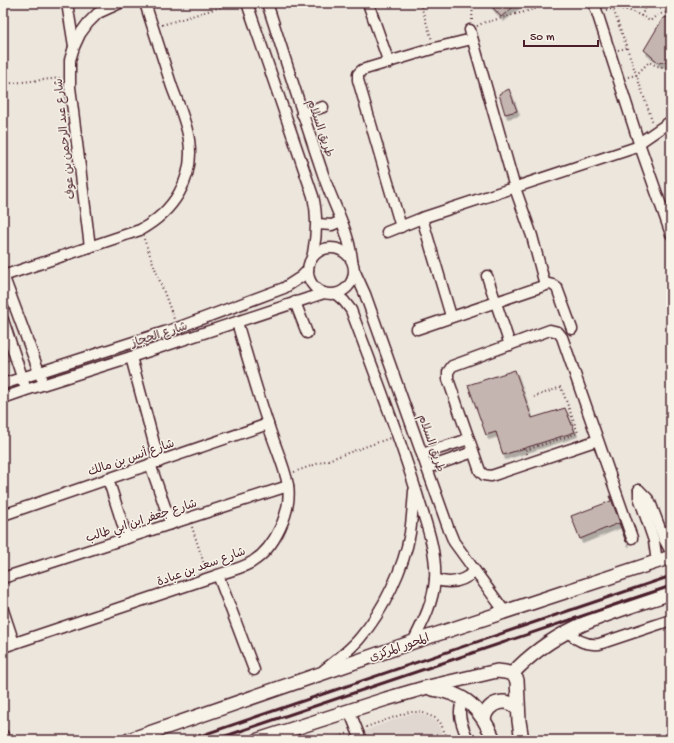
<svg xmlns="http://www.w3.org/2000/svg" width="674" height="743" font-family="'Gochi Hand','Playpen Sans Arabic',sans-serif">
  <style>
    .built { fill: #e0d7d0 }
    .green { fill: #d5c9c2; stroke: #907476 }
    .building { fill: #c4b5b0; stroke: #4a1f2b; filter: url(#shadow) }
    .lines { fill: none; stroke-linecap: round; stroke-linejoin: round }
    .minor-casing { stroke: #4a1f2b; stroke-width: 13 }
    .major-casing { stroke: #4a1f2b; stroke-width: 16 }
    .path { stroke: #4a1f2b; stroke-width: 2; stroke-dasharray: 1 3; stroke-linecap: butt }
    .minor { stroke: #f7f3e8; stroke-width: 10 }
    .major { stroke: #f7f3e8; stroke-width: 13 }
    .rail { stroke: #4a1f2b; stroke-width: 3 }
    .labels { text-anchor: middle; stroke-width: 3; stroke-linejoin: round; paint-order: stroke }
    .street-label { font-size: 12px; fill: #4a1f2b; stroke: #f7f3e8 }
  </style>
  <defs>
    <filter id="shadow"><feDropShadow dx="2.5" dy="4.5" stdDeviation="0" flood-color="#0004"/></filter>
  </defs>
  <rect width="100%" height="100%" fill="#ece6dd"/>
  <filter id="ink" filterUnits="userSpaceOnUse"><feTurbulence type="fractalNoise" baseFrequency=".025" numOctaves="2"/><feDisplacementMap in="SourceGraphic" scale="8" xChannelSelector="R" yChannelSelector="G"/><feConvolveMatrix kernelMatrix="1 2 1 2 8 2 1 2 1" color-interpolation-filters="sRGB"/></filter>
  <g filter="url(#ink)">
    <path class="built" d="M417 713 424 715 437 722 445 740H340L410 714Z"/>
    <path class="green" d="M3 339 10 360 3 362Z"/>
    <g class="building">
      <path d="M489 3H518L501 17Z"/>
      <path d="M671 17V60L659 63 644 50 663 18Z"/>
      <path d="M509 89 517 111 505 114 499 94Z"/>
      <path d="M515 370 532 418 565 408 575 432 503 455 496 432 486 435 468 385Z"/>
      <path d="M609 496H610L627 542H626L619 523 580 539 571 516 611 501Z"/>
    </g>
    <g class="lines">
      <g class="minor-casing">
        <g id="minor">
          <path d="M67 3 74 46"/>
          <path d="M247 3 313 196C318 217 317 236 312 258"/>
          <path d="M267 3C286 61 304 119 324 177 333 204 349 231 352 260"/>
          <path d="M368 3 389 63"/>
          <path d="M594 3 639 143 671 234"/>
          <path d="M470 30 515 188 532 236 545 285"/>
          <path d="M302 114 323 107"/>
          <path d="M639 143 671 121"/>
          <path d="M422 218 451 316"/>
          <path d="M317 224 332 225 341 221"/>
          <path d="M401 227 358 80V74L362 70 435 48 472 39"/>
          <path d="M387 232 422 218 640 146"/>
          <path d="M90 247 70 87V60L74 47 80 34 88 23 98 13 120 3"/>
          <circle cx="331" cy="271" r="23"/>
          <path d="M355 272 365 294 449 530 454 542 505 612"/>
          <path d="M3 275 41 377"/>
          <path d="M3 276 140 230C173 212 195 179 189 140 187 124 178 103 172 87 163 59 154 31 145 3"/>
          <path d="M487 276 510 345"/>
          <path d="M336 294 344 301 351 310C374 371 398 432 417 494 425 521 437 550 435 580 433 603 423 622 413 642"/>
          <path d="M295 302 307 333"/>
          <path d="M3 320 24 383"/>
          <path d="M417 329 549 284 553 285 557 288 572 329"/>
          <path d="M131 357 159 462"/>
          <path d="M3 384 177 328 284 288 301 277 308 270"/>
          <path d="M3 398 26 390 131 357 324 293"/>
          <path d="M598 440 491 476 484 475 480 471 448 379V372L452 366 550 330 558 332 562 337 632 538"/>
          <path d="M422 454 469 439"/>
          <path d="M150 464 171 524"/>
          <path d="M427 468 473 452"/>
          <path d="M108 479 127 538"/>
          <path d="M639 490V497L654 541 657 562"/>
          <path d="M639 490 647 498 650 502 664 539 671 552"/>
          <path d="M3 515 268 424"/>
          <path d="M218 575 254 670"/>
          <path d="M3 578 288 486"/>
          <path d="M435 579C450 585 463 582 475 571"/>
          <path d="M3 610 14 643"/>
          <path d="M568 631C576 641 586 645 599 644L671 620"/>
          <path d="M3 647 218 575C229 571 243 568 252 562 275 548 292 511 288 485 284 464 274 444 268 424 257 391 247 356 237 322"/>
          <path d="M324 670C337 660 350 650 360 638 383 611 404 568 410 533 412 519 413 505 414 491"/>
          <path d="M464 699C455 712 463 727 468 740"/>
          <path d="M349 710 361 740"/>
          <path d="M3 735 5 740"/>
        </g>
      </g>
      <g class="major-casing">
        <g id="major">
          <path d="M512 674C556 626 611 613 671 593"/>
          <path d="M512 674 517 680 519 721 522 740"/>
          <path d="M432 689C466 693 481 709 494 740"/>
          <path d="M484 718C489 701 507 697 518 709"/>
          <path d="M129 740 413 642 671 557"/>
          <path d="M258 740 386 699 424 688 497 671 505 672 512 674"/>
        </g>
      </g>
      <g class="path">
        <path d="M420 3 432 40"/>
        <path d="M611 3 627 48 618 50"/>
        <path d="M606 10C622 6 636 12 650 21L657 15 671 11"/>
        <path d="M641 16 648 3"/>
        <path d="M472 20 473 3"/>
        <path d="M162 25 234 3"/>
        <path d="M477 26 483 23 557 3"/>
        <path d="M627 48 653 123"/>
        <path d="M671 67 669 68 671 79"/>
        <path d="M628 77 636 75 649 62 657 66 669 68"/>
        <path d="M3 84 61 78"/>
        <path d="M144 239 174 319"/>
        <path d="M527 454 526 450 578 433 561 387 534 397"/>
        <path d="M294 472 390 438"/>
        <path d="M192 527 206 570"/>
        <path d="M366 727 409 712H421L435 718 440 722 448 740"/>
        <path d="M327 740 349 733"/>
      </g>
      <use href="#minor" class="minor"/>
      <use href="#major" class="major"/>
      <g class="rail">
        <path d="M188 740 671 576"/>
        <path d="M214 740 671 586"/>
      </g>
    </g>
  </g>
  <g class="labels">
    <g class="street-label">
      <text transform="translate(321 128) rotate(71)" y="4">طريق السلام</text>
      <text transform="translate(64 139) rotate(-96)" y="4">شارع عبد الرحمن بن عوف</text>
      <text transform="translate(159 334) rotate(-18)" y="4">شارع الحجاز</text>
      <text transform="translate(432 443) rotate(71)" y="4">طريق السلام</text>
      <text transform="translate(131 457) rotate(-19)" y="4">شارع أنس بن مالك</text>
      <text transform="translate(141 520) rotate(-18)" y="4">شارع جعفر ابن ابي طالب</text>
      <text transform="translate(201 566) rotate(-20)" y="4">شارع سعد بن عبادة</text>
      <text transform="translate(399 647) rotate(-19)" y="4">المحور المركزى</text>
    </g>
  </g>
  <rect width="674" height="743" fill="none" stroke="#f7f3e8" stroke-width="16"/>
  <rect x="8" y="8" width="658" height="727" fill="none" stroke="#4a1f2b" stroke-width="1.5" filter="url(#ink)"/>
  <path d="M524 40v6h74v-6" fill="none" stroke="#4a1f2b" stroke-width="2"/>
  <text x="530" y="40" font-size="12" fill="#4a1f2b" stroke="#f7f3e8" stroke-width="3" paint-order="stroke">50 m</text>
</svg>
